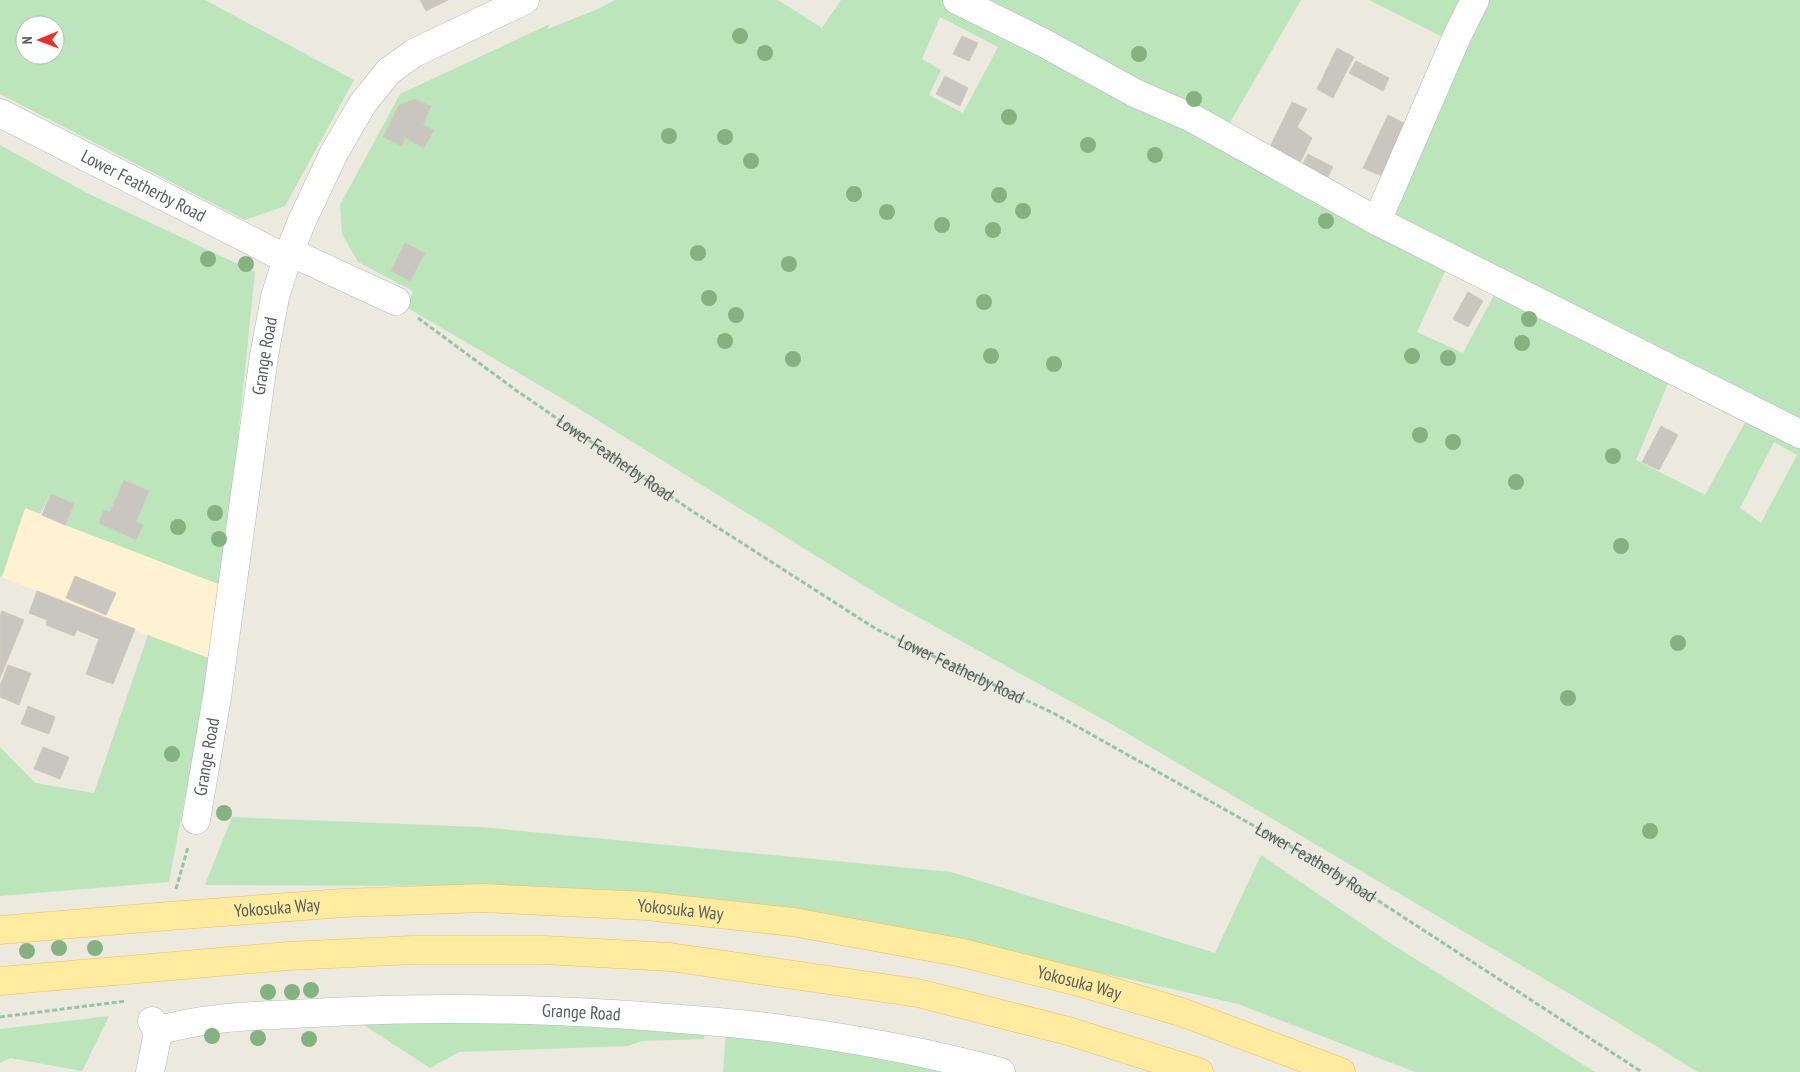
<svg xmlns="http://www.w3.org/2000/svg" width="1800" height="1072" font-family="'PT Sans Narrow',sans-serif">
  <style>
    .commercial { fill: #fef2d2 }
    .green { fill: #bce5bb; fill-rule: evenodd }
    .building { fill: #c9c5bf; stroke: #d1cabe }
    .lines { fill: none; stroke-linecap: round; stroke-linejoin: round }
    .minor-casing { stroke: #b5b8bd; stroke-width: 29 }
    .major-casing { stroke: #f3bf52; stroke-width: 29 }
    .path { stroke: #94c6a1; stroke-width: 3; stroke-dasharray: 5 2.5; stroke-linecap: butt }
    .minor { stroke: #fff; stroke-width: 28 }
    .major { stroke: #ffeca1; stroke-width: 28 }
    .tree { fill: #86b281 }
    .labels { text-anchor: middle; stroke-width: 4; stroke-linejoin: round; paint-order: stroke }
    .street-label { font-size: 18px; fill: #585d61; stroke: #fff }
  </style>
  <rect width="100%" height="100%" fill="#ece9df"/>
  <path class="commercial" d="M25 508 221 585 211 659 148 635 2 577Z"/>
  <g class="green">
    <path d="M0 0H205L354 80 285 206 245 220 0 94ZM25 25H55V55H25Z"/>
    <path d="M615 0H778L822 28 841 0H1301L1221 138 1373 213 1449 40 1369 0H1800V1072H1698L1597 1010 1113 725 887 600 573 405 406 307 413 291 358 262 342 234 340 205 400 94 550 24 548 29 600 8ZM940 17 998 47 963 113 929 95 941 70 922 59ZM415 99 431 107 423 125 434 131 424 148 405 138 402 146 383 137 399 106ZM405 243 424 253 410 281 391 271ZM1446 269 1495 293 1463 353 1417 332ZM1669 381 1747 419 1705 495 1636 460ZM1774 442 1797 455 1761 523 1740 508Z"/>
    <path d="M0 145 87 193 255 272 231 507 221 585 65 525 73 504 51 494 40 514 25 508 2 577 0 576ZM125 480 149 491 136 522 143 525 136 540 99 523 104 510 110 512Z"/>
    <path d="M148 635 211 659 169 882 0 896V747L35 783 94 793Z"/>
    <path d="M232 817 480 827 951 872 1215 953 1261 855 1390 943 1595 1072H1415L1238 1004 938 936 770 905 461 886 205 885Z"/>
    <path d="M109 1016 82 1071 10 1058 0 1063V1029Z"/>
    <path d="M356 1020 704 1026V1039L642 1041 628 1046 459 1052 430 1068Z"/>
    <path d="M726 1030 964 1072H723Z"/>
  </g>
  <g class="building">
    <path d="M420 0H448L426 11Z"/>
    <path d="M962 36 978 43 969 61 953 54Z"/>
    <path d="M1337 48 1354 57 1333 98 1317 89Z"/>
    <path d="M1356 61 1389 78 1383 91 1349 73Z"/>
    <path d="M945 76 968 88 960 106 936 94Z"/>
    <path d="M415 99 431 106 423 125 434 130 424 148 405 138 402 146 383 137 399 105Z"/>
    <path d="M1292 102 1307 109 1297 127 1312 138 1297 169 1266 155Z"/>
    <path d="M1388 115 1408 125 1384 177 1363 168Z"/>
    <path d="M1308 154 1333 167 1324 184 1299 170Z"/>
    <path d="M405 243 425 253 410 281 391 271Z"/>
    <path d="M1468 292 1483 301 1468 327 1453 319Z"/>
    <path d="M1661 426 1678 435 1659 470 1642 462Z"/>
    <path d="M124 480 149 491 136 522 143 525 136 540 99 523 104 510 110 512Z"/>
    <path d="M51 494 74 504 65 525 42 515Z"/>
    <path d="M75 576 116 593 106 615 66 598Z"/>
    <path d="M37 591 135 629 113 684 86 674 99 639 77 630 74 636 46 625 47 620 29 613Z"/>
    <path d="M2 611 24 620 0 678V615Z"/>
    <path d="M8 665 31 673 19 705 0 697V686Z"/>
    <path d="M28 706 55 717 49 734 21 724Z"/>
    <path d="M43 747 69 757 60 779 34 769Z"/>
  </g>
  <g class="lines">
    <g class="minor-casing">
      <g id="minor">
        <path d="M957 0 1044 43 1135 93 1192 118 1377 221 1800 434"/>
        <path id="s2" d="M0 113 287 259"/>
        <path d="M1377 221 1458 34 1475 0"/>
        <path d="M290 252 396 301"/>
        <path id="s3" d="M196 820 217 697 264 356 275 297 287 259 301 223 334 153 363 103 389 71 414 53 525 0"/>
        <path id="s4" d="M157 1031C214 1014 273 1016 331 1012 444 1006 556 1009 669 1018 704 1021 740 1023 775 1028 851 1038 927 1052 1001 1072"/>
        <path d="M150 1072 158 1033 152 1021 156 1028"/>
      </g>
    </g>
    <g class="major-casing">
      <g id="major">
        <path id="s5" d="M0 930 169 916 343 903 483 898 647 906 793 922 963 953 1086 984 1181 1012 1341 1072"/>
        <path d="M0 981 288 956 413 950H544L670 957 918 993 1068 1031 1199 1072"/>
      </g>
    </g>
    <g class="path">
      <path id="s1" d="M418 318 517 391 692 511 876 629 1055 714 1320 863 1642 1072"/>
      <path d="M176 889 188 847"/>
      <path d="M0 1017 126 1001"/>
    </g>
    <use href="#minor" class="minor"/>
    <use href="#major" class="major"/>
  </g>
  <g class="tree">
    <circle cx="740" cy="36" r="8"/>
    <circle cx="765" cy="53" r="8"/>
    <circle cx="1139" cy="54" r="8"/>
    <circle cx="1194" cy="99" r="8"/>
    <circle cx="1009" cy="117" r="8"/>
    <circle cx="669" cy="136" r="8"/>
    <circle cx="725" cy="137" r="8"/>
    <circle cx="1088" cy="145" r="8"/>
    <circle cx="1155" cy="155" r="8"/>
    <circle cx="751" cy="161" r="8"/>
    <circle cx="854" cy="194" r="8"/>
    <circle cx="999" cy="195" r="8"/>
    <circle cx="1023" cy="211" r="8"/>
    <circle cx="887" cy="212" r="8"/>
    <circle cx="1326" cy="221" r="8"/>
    <circle cx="942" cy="225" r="8"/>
    <circle cx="993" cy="230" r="8"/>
    <circle cx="698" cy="253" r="8"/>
    <circle cx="208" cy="259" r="8"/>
    <circle cx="246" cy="264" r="8"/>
    <circle cx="789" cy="264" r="8"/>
    <circle cx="709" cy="298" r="8"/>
    <circle cx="984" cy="302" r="8"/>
    <circle cx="736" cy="315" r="8"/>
    <circle cx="1529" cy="319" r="8"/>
    <circle cx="725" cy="341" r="8"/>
    <circle cx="1522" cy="343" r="8"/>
    <circle cx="991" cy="356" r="8"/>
    <circle cx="1412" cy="356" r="8"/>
    <circle cx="1448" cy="358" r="8"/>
    <circle cx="793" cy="359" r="8"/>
    <circle cx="1054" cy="364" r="8"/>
    <circle cx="1420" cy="435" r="8"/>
    <circle cx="1453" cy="442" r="8"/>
    <circle cx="1613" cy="456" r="8"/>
    <circle cx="1516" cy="482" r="8"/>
    <circle cx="215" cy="513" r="8"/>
    <circle cx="178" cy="527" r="8"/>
    <circle cx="219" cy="539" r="8"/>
    <circle cx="1621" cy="546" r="8"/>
    <circle cx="1678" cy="643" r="8"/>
    <circle cx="1568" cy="698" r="8"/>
    <circle cx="172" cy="754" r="8"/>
    <circle cx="224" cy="813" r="8"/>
    <circle cx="1650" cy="831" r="8"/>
    <circle cx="59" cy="948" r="8"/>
    <circle cx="95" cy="948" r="8"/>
    <circle cx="27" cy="951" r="8"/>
    <circle cx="311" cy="990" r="8"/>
    <circle cx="268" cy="992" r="8"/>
    <circle cx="292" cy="992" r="8"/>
    <circle cx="212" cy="1036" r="8"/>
    <circle cx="258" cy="1038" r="8"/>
    <circle cx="309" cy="1039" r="8"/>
  </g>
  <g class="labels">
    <g class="street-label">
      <text dy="6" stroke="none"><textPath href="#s2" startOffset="161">Lower Featherby Road</textPath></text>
      <text dy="6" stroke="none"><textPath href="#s3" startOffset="469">Grange Road</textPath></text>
      <text dy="6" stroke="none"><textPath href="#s1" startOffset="242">Lower Featherby Road</textPath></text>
      <text dy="6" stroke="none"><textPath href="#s1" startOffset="648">Lower Featherby Road</textPath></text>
      <text dy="6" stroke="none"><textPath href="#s3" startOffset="64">Grange Road</textPath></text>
      <text dy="6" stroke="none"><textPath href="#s1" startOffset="1052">Lower Featherby Road</textPath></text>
      <text dy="6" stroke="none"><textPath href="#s5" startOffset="278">Yokosuka Way</textPath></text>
      <text dy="6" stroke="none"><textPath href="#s5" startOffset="682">Yokosuka Way</textPath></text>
      <text dy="6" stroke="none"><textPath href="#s5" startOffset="1088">Yokosuka Way</textPath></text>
      <text dy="6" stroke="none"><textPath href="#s4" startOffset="426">Grange Road</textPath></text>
    </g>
  </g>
  <g transform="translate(40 40) rotate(269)"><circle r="24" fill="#ffffff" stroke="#bcbec0"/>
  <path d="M0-4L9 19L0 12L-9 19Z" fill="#eb2f27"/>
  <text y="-8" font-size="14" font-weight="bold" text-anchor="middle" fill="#585d61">N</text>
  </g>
</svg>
